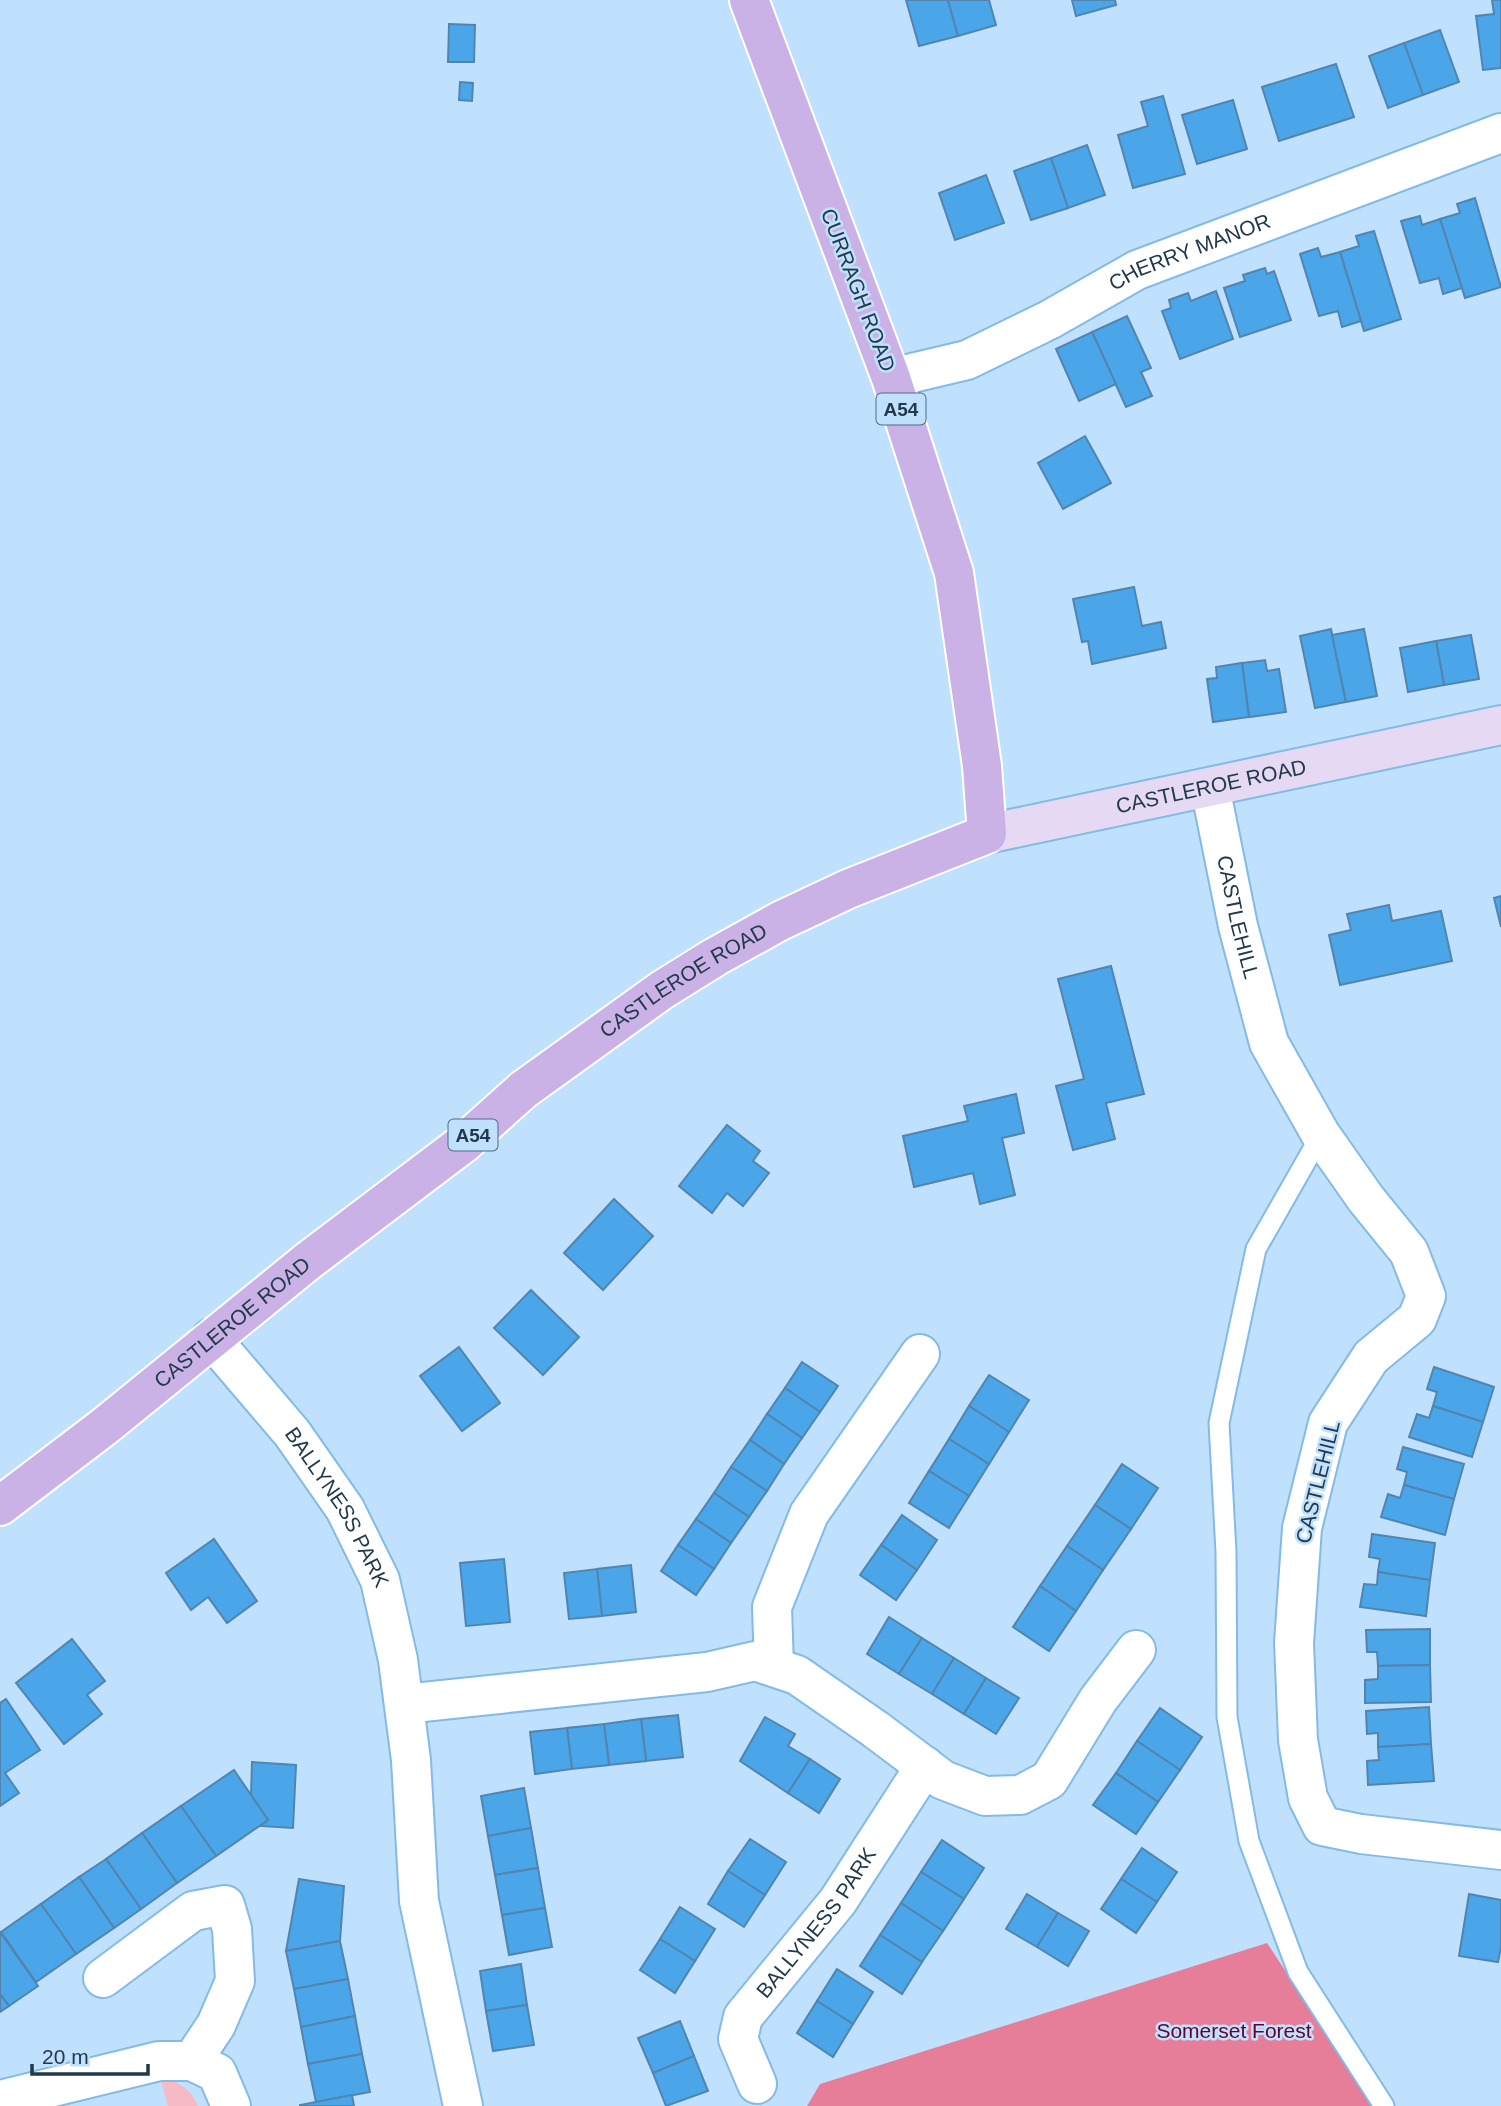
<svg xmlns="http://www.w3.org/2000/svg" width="1501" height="2106" font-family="Helvetica,sans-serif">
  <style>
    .green { fill: #f6bac7 }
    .forest { fill: #e67e99 }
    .building { fill: #4ba5e9; stroke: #5185af; stroke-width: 2 }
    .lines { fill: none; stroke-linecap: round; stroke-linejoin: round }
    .lane-casing { stroke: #83bae6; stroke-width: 23 }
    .street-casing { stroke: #83bae6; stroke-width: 42 }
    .secondary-casing { stroke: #83bae6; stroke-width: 42 }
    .primary-casing { stroke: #fff; stroke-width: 42 }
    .lane { stroke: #fff; stroke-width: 19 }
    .street { stroke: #fff; stroke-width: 38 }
    .secondary { stroke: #e5d9f3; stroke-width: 38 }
    .primary { stroke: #cab2e7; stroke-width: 38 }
    .labels { text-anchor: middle; stroke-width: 5; stroke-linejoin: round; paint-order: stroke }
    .shield { fill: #c0e1fd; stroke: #516b80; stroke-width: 2 }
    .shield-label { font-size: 19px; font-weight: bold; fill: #22394b }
    .street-label { font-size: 21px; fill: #22394b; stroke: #c0e1fd }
    .park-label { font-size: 21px; fill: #64022c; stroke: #c0e1fd }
  </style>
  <rect width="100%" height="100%" fill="#c0e1fd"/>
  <path class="green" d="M160 2077C179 2082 190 2088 198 2106H168Z"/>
  <path class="forest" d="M1267 1943 1374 2106H807L820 2084Z"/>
  <g class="building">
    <path d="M906 0H948L958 36 919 46Z"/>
    <path d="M948 0H989L996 25 958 36Z"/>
    <path d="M1072 0H1115L1116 5 1076 16Z"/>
    <path d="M1492 0H1501V68L1483 70 1476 16 1494 14Z"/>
    <path d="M449 24 475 25 474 62H448Z"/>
    <path d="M1440 30 1459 82 1423 95 1404 43Z"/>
    <path d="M1404 43 1423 95 1388 108 1369 56Z"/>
    <path d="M1336 64 1354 117 1279 141 1262 87Z"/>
    <path d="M460 82 473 83 472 101 459 100Z"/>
    <path d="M1163 96 1185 174 1133 188 1118 135 1148 126 1141 102Z"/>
    <path d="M1233 100 1247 149 1197 164 1182 115Z"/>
    <path d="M1087 145 1105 195 1068 208 1051 158Z"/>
    <path d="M1051 158 1068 208 1031 220 1014 171Z"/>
    <path d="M986 175 1004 223 955 240 939 193Z"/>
    <path d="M1475 198 1501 287 1465 298 1440 219 1460 213 1457 204Z"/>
    <path d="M1420 216 1422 225 1440 219 1462 288 1443 294 1439 278 1420 283 1401 221Z"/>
    <path d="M1374 231 1401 319 1364 331 1340 252 1359 246 1356 236Z"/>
    <path d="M1318 248 1321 257 1340 252 1361 321 1342 327 1338 311 1319 316 1300 254Z"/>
    <path d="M1265 268 1267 274 1274 271 1291 320 1240 337 1224 288 1245 281 1243 275Z"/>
    <path d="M1216 291 1233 339 1180 359 1162 311 1171 308 1169 300 1188 293 1191 301Z"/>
    <path d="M1127 316 1151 368 1141 372 1152 396 1126 407 1092 332Z"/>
    <path d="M1092 332 1116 384 1079 401 1056 349Z"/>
    <path d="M1085 436 1111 483 1063 509 1038 463Z"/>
    <path d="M1134 587 1142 626 1161 622 1166 648 1092 664 1088 641 1082 642 1073 599Z"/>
    <path d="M1331 629 1346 702 1315 708 1300 636Z"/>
    <path d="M1364 629 1377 696 1346 702 1332 635Z"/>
    <path d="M1471 635 1479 679 1444 685 1436 641Z"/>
    <path d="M1436 641 1444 685 1408 692 1400 648Z"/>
    <path d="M1265 660 1267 671 1279 669 1286 712 1249 717 1242 663Z"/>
    <path d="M1242 663 1249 717 1213 722 1207 679 1217 678 1216 667Z"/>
    <path d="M1501 896V927L1494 898Z"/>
    <path d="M1389 905 1392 921 1441 911 1452 961 1340 985 1329 935 1351 930 1347 914Z"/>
    <path d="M1111 966 1144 1094 1106 1103 1115 1139 1073 1150 1056 1086 1084 1079 1058 979Z"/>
    <path d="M1016 1094 1024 1133 1002 1138 1015 1195 980 1204 973 1173 914 1187 903 1136 968 1121 964 1106Z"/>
    <path d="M727 1125 760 1151 753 1161 769 1173 743 1206 727 1193 712 1213 679 1186Z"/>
    <path d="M614 1199 653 1236 603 1290 564 1253Z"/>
    <path d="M531 1290 579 1337 543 1375 494 1328Z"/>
    <path d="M459 1347 500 1403 462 1431 420 1376Z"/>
    <path d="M802 1362 838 1386 820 1412 785 1388Z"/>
    <path d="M1434 1367 1494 1387 1483 1422 1433 1406 1437 1392 1427 1389Z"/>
    <path d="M989 1375 1029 1400 1009 1432 969 1406Z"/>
    <path d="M785 1388 820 1412 802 1438 767 1414Z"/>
    <path d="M969 1406 1009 1432 989 1464 949 1439Z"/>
    <path d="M1433 1406 1483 1422 1472 1457 1409 1437 1417 1414 1429 1418Z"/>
    <path d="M767 1414 802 1438 784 1464 750 1440Z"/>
    <path d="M949 1439 989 1464 969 1496 929 1471Z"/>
    <path d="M750 1440 784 1464 767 1491 731 1467Z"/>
    <path d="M1403 1447 1464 1464 1454 1499 1404 1485 1407 1472 1397 1469Z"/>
    <path d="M1122 1464 1158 1488 1131 1529 1095 1505Z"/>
    <path d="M731 1467 767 1491 749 1517 714 1493Z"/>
    <path d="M929 1471 969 1496 949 1528 909 1503Z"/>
    <path d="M1404 1485 1454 1499 1445 1535 1381 1517 1388 1494 1400 1498Z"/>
    <path d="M714 1493 749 1517 731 1543 696 1519Z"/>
    <path d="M1095 1505 1131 1529 1103 1570 1067 1546Z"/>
    <path d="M902 1515 937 1540 917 1570 881 1545Z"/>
    <path d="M696 1519 731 1543 714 1569 678 1545Z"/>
    <path d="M1372 1534 1435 1543 1430 1580 1378 1572 1380 1559 1369 1557Z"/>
    <path d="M214 1539 257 1601 227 1623 208 1597 191 1610 166 1573Z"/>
    <path d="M678 1545 714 1569 696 1595 661 1571Z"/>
    <path d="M881 1545 917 1570 896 1600 860 1575Z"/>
    <path d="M1067 1546 1103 1570 1076 1611 1040 1586Z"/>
    <path d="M504 1559 510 1622 466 1626 460 1563Z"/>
    <path d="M631 1565 636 1612 602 1616 597 1569Z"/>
    <path d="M597 1569 602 1616 569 1619 564 1573Z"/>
    <path d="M1378 1572 1430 1580 1426 1616 1360 1607 1364 1584 1377 1585Z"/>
    <path d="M1040 1586 1076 1611 1049 1651 1013 1627Z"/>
    <path d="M889 1617 922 1638 899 1674 867 1654Z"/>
    <path d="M1430 1629V1665L1378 1666 1377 1652H1367L1366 1630Z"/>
    <path d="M922 1638 954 1658 932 1694 899 1674Z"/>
    <path d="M72 1639 105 1681 87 1695 102 1714 64 1744 16 1683Z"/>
    <path d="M954 1658 986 1678 964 1714 932 1694Z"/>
    <path d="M1430 1665 1431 1702 1365 1703V1680L1378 1679V1666Z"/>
    <path d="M986 1678 1019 1698 996 1734 964 1714Z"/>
    <path d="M6 1699 40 1750 5 1773 19 1793 0 1806V1703Z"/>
    <path d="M1429 1707 1431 1744 1378 1747V1733L1367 1734 1366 1711Z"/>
    <path d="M1160 1708 1202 1737 1180 1770 1137 1741Z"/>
    <path d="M678 1715 683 1757 646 1761 641 1719Z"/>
    <path d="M765 1717 795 1734 788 1746 810 1759 788 1793 740 1761Z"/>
    <path d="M641 1719 646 1761 609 1765 604 1724Z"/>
    <path d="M604 1724 609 1765 572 1769 567 1728Z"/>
    <path d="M567 1728 572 1769 535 1774 530 1732Z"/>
    <path d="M1137 1741 1180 1770 1158 1802 1116 1773Z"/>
    <path d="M1431 1744 1434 1781 1368 1785 1367 1761 1379 1760 1378 1747Z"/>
    <path d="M810 1759 840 1779 819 1813 788 1793Z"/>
    <path d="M252 1762 296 1765 293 1828 260 1826 268 1820 251 1795Z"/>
    <path d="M234 1770 268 1820 216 1856 181 1806Z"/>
    <path d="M1116 1773 1158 1802 1136 1834 1093 1805Z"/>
    <path d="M524 1788 531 1828 488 1836 481 1796Z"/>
    <path d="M181 1806 216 1856 177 1883 142 1833Z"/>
    <path d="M531 1828 538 1868 495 1875 488 1836Z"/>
    <path d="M142 1833 177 1883 141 1909 106 1859Z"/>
    <path d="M750 1839 786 1862 765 1895 728 1871Z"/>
    <path d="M942 1840 984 1868 964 1899 921 1872Z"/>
    <path d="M1142 1848 1177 1872 1157 1902 1121 1879Z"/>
    <path d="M106 1859 141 1909 114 1928 79 1877Z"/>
    <path d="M538 1868 545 1908 502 1915 495 1875Z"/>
    <path d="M728 1871 765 1895 744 1927 708 1904Z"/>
    <path d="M921 1872 964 1899 943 1931 901 1903Z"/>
    <path d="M79 1877 114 1928 76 1954 41 1904Z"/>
    <path d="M299 1879 344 1886 340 1941 286 1951Z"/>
    <path d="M1121 1879 1157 1902 1136 1933 1101 1909Z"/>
    <path d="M1027 1894 1058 1913 1037 1947 1006 1929Z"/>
    <path d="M1469 1894 1501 1900V1947L1498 1962 1459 1956Z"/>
    <path d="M901 1903 943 1931 922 1962 880 1935Z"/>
    <path d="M41 1904 76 1954 36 1982 1 1932Z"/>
    <path d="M680 1907 715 1929 695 1961 660 1939Z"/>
    <path d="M545 1908 552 1947 509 1955 502 1915Z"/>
    <path d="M1058 1913 1089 1931 1068 1966 1037 1947Z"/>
    <path d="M0 1932 38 1986 9 2006 0 1994Z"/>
    <path d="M880 1935 922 1962 902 1994 860 1966Z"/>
    <path d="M660 1939 695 1961 675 1993 640 1970Z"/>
    <path d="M340 1941 348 1979 294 1989 286 1951Z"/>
    <path d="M521 1964 527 2005 486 2011 480 1971Z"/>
    <path d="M837 1969 873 1992 853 2024 817 2001Z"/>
    <path d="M348 1979 355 2016 301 2027 294 1989Z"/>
    <path d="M0 1994 9 2006 0 2012Z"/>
    <path d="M817 2001 853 2024 833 2057 797 2033Z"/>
    <path d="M527 2005 534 2045 493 2051 486 2011Z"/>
    <path d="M355 2016 362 2054 308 2064 301 2027Z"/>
    <path d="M680 2021 694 2056 653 2073 638 2038Z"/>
    <path d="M362 2054 370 2092 316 2102 308 2064Z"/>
    <path d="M694 2056 708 2091 666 2106 653 2073Z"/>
    <path d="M352 2095 354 2106H300V2105Z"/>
  </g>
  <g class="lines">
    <g class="lane-casing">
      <path id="lane" d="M1321 1135 1256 1249 1219 1423 1226 1552 1227 1717 1249 1841 1298 1972 1384 2106"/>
    </g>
    <g class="street-casing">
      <g id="street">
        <path id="s1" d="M891 378 967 360 1049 320 1137 270 1501 133"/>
        <path id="s2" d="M1210 787 1238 926 1269 1043 1321 1135 1366 1199 1409 1252 1426 1296 1417 1319 1371 1357 1328 1423 1302 1528 1294 1643 1298 1740 1308 1798 1322 1826 1361 1834 1501 1850"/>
        <path id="s3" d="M211 1338 292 1433 345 1509 380 1580 398 1660 411 1760 419 1901 463 2106"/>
        <path d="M774 1667 772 1607 809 1514 920 1354"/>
        <path d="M404 1704 707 1672 755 1661 797 1675 875 1729 943 1780 985 1796 1020 1795 1049 1780 1098 1700 1136 1650"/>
        <path d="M103 1978 193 1911 225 1905 232 1929 235 1981 216 2025 192 2061"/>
        <path id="s4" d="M757 2084 738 2039 743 2017 838 1901 925 1766"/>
        <path d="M0 2100 159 2061H192L217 2073 231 2106"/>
      </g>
    </g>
    <g class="secondary-casing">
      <g id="secondary">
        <path id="s5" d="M987 834 1501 725"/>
      </g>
    </g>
    <g class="primary-casing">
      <g id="primary">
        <path id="s6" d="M0 1506 105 1426 308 1261 464 1143 523 1090 662 990 715 957 780 921 848 889 987 834 982 766 954 573 891 378 749 0"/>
      </g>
    </g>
    <use href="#lane" class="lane"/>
    <use href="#street" class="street"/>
    <use href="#secondary" class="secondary"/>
    <use href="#primary" class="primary"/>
  </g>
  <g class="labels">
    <g class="shield">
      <rect x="876.5" y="393.5" width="49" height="31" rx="5"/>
      <rect x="448.5" y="1119.5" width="49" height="31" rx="5"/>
    </g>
    <g class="shield-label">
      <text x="901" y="416">A54</text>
      <text x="473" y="1142">A54</text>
    </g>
    <g class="street-label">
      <text dy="7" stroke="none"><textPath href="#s1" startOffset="326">CHERRY MANOR</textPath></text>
      <text transform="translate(858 290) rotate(69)" y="7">CURRAGH ROAD</text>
      <text dy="7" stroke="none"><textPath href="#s5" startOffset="229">CASTLEROE ROAD</textPath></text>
      <text dy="7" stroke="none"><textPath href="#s2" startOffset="133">CASTLEHILL</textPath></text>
      <text dy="7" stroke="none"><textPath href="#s6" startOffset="863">CASTLEROE ROAD</textPath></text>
      <text dy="7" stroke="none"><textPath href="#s6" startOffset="296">CASTLEROE ROAD</textPath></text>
      <text transform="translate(1318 1482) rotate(-76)" y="7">CASTLEHILL</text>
      <text dy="7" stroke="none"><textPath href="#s3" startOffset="212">BALLYNESS PARK</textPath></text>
      <text dy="7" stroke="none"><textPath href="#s4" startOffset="191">BALLYNESS PARK</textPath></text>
    </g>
    <g class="park-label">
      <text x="1234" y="2038">Somerset Forest</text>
    </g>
  </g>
  <path d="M32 2064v10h116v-10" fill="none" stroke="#22394b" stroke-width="3.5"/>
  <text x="42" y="2064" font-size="21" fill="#22394b" stroke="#c0e1fd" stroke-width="5" paint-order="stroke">20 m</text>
</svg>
